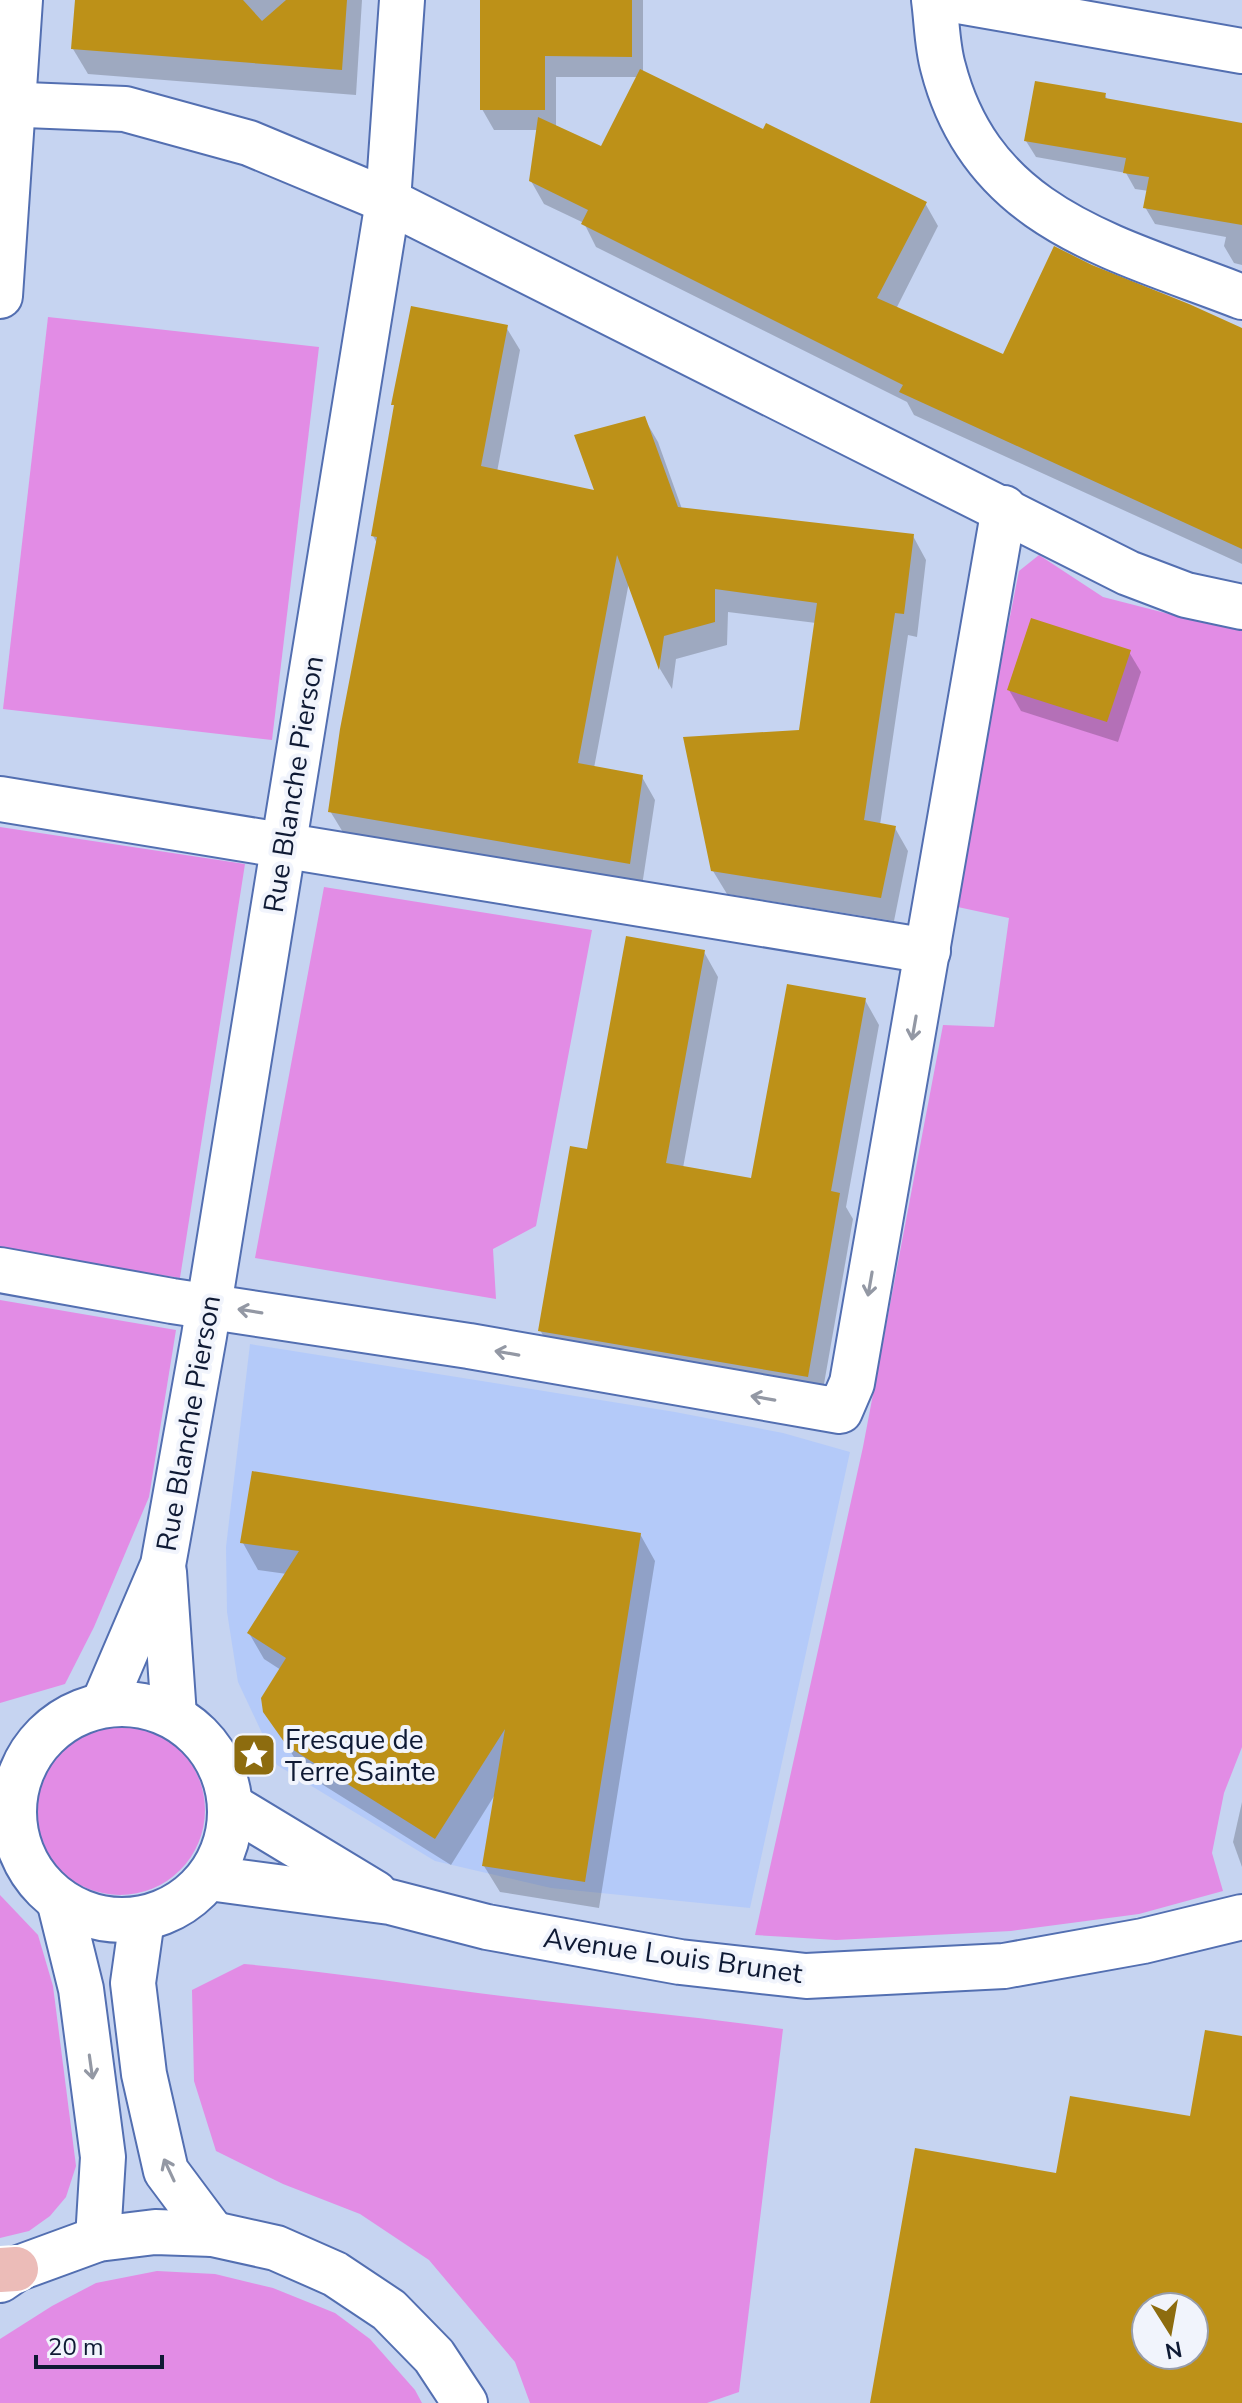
<svg xmlns="http://www.w3.org/2000/svg" width="1242" height="2403" font-family="'Nunito Sans',sans-serif">
  <style>
    .built { fill: #b4caf9 }
    .green { fill: #e28ce5 }
    .shadow { fill: #0003; fill-rule: evenodd }
    .building { fill: #bd9118; fill-rule: evenodd }
    .lines { fill: none; stroke-linecap: round; stroke-linejoin: round }
    .minor-casing { stroke: #536fb1; stroke-width: 48 }
    .major-casing { stroke: #fff; stroke-width: 48 }
    .minor { stroke: #fff; stroke-width: 44 }
    .major { stroke: #ecbcb8; stroke-width: 44 }
    .oneway { stroke: #9398a4 }
    .labels { text-anchor: middle; stroke-width: 8; stroke-linejoin: round; paint-order: stroke }
    .street-label { font-size: 28px; fill: #0f1a34; stroke: #f1f4fc }
    .poi-label { font-size: 28px; fill: #0f1a34; stroke: #f1f4fc; text-anchor: start }
  </style>
  <rect width="100%" height="100%" fill="#c6d4f1"/>
  <path class="built" d="M250 1344 675 1412 783 1433 850 1452 750 1908 551 1888 435 1861 277 1765 238 1682 227 1612 226 1547Z"/>
  <g class="green">
    <path d="M48 317 319 347 272 740 3 709Z"/>
    <path d="M1039 555 1103 597 1177 616 1242 629V1747L1224 1793 1212 1853 1223 1891 1139 1914 1011 1931 836 1940 755 1935 863 1447 943 1025 994 1027 1009 918 953 906 1019 571Z"/>
    <path d="M0 827 245 864 180 1278 0 1250Z"/>
    <path d="M324 887 592 930 536 1226 493 1249 496 1299 255 1258Z"/>
    <path d="M0 1300 176 1330 149 1497 94 1627 65 1684 0 1703Z"/>
    <circle cx="120" cy="1810" r="85"/>
    <path d="M0 1895 38 1935 53 1986 76 2166 66 2197 50 2216 29 2231 0 2238Z"/>
    <path d="M244 1964C334 1972 421 1986 510 1997 601 2008 692 2016 783 2029L739 2392 707 2403H530L515 2362 429 2260 360 2214 283 2184 216 2151 194 2081 192 1990Z"/>
    <path d="M157 2271 215 2274 273 2288 335 2313 370 2339 415 2390 422 2403H0V2339L52 2306 96 2283Z"/>
  </g>
  <g class="shadow">
    <path d="M76 0H362L356 95 88 74 73 49Z"/>
    <path d="M482 0H643V73L763 132 925 203 938 226 896 309 1004 356 1091 267 1242 331V564L914 415 907 402 596 247 584 223 544 204 531 181 538 130H494L482 109ZM556 77H638L602 149 556 127Z"/>
    <path d="M1105 95 1108 101 1242 125V265L1234 263 1224 246 1226 237 1155 224 1145 207 1149 191 1135 189 1126 173 1036 157 1026 141Z"/>
    <path d="M506 327 520 350 497 472 597 492 644 418 658 442 682 509 913 536 926 560 917 637 908 635 880 825 895 828 908 851 894 921 727 894 713 871 801 732 816 623 728 612 727 645 676 659 672 689 660 669 629 582 594 768 642 777 655 800 642 886 344 834 330 811 378 545 373 536 395 407 393 404Z"/>
    <path d="M1129 652 1141 672 1118 742 1021 711 1009 690Z"/>
    <path d="M704 952 718 977 683 1168 753 1180 865 1000 879 1025 846 1207 853 1219 821 1401 554 1355 540 1330 588 1151Z"/>
    <path d="M640 1534 655 1561 599 1908 500 1892 484 1866 496 1793 451 1865 304 1773 265 1711 281 1670 264 1659 249 1633 287 1574 258 1570 243 1543Z"/>
    <path d="M1242 1802V1867L1233 1842Z"/>
  </g>
  <g class="building">
    <path d="M75 0H243L262 21 286 0H347L342 70 71 49Z"/>
    <path d="M480 0H632V57L545 56V110H480Z"/>
    <path d="M640 69 763 129 766 123 927 202 877 298 1003 354 1054 246 1092 265 1189 304 1242 328V549L899 392 903 385 581 224 588 210 529 181 538 117 601 146Z"/>
    <path d="M1035 81 1106 93 1105 98 1242 123V225L1143 208 1149 177 1123 173 1126 158 1024 141Z"/>
    <path d="M411 306 508 325 481 466 594 490 574 435 645 416 678 507 914 534 904 614 895 613 864 820 896 826 881 898 711 871 683 737 799 730 817 603 715 589V622L664 636 659 670 617 555 578 763 643 775 630 864 328 812 340 729 377 537 371 536 394 405H391Z"/>
    <path d="M1031 618 1131 650 1107 722 1007 690Z"/>
    <path d="M626 936 705 950 666 1163 751 1178 787 984 866 998 831 1191 840 1193 808 1377 538 1331 570 1146 587 1149Z"/>
    <path d="M252 1471 641 1533 585 1882 482 1866 505 1729 435 1839 287 1746 263 1712 261 1698 286 1658 247 1633 299 1551 240 1543Z"/>
    <path d="M1205 2030 1242 2036V2403H870L915 2148 1056 2173 1070 2096 1190 2116ZM1146 2307H1194V2355H1146Z"/>
  </g>
  <g class="lines">
    <g class="minor-casing">
      <g id="minor">
        <path d="M934 0C937 22 937 46 943 67 982 219 1114 247 1242 297"/>
        <path d="M953 0 1242 51"/>
        <path d="M0 104 125 109 249 143 388 201 1128 573 1186 595 1242 607"/>
        <path d="M0 296 20 0"/>
        <path d="M0 799 928 951"/>
        <path d="M0 1270 172 1301 469 1346 840 1411 852 1383 1004 508"/>
        <path d="M164 1572 174 1716"/>
        <circle cx="122" cy="1812" r="108"/>
        <path d="M103 1705 163 1565 204 1336 388 201 402 0"/>
        <path d="M231 1806 375 1893"/>
        <path d="M209 1878 390 1902 487 1927 680 1962 806 1976 1004 1966 1143 1941 1242 1917"/>
        <path d="M59 1900 81 1989 103 2157 98 2239"/>
        <path d="M142 1919 133 1983 144 2074 166 2171 213 2234"/>
        <path d="M0 2280 16 2269 98 2239 155 2232 213 2234 276 2248 335 2274 389 2310 434 2356 465 2403"/>
      </g>
    </g>
    <g class="major-casing">
      <path id="major" d="M0 2270 16 2269"/>
    </g>
    <use href="#minor" class="minor"/>
    <use href="#major" class="major"/>
  </g>
  <defs><path id="oneway-shaft" d="M-6 0H5M1.5-3L5.5 0L1.5 3" fill="none" stroke-width="1.6" stroke-linecap="round" stroke-linejoin="round" transform="scale(2)"/></defs>
  <g class="oneway">
    <use href="#oneway-shaft" transform="translate(914 1028) rotate(100)"/>
    <use href="#oneway-shaft" transform="translate(870 1284) rotate(100)"/>
    <use href="#oneway-shaft" transform="translate(250 1311) rotate(-171)"/>
    <use href="#oneway-shaft" transform="translate(507 1353) rotate(-170)"/>
    <use href="#oneway-shaft" transform="translate(763 1398) rotate(-170)"/>
    <use href="#oneway-shaft" transform="translate(91 2067) rotate(82)"/>
    <use href="#oneway-shaft" transform="translate(169 2170) rotate(-115)"/>
  </g>
  <defs>
    <g id="sight-square" transform="scale(2.3)"><rect x="-9" y="-9" width="18" height="18" rx="4" fill="#8d6c0f" stroke="#f1f4fc"/><path d="M0-6L1.8-2.2L6-1.7L2.9 1.2L3.7 5.4L0 3.3L-3.7 5.4L-2.9 1.2L-6-1.7L-1.8-2.2Z" fill="#fff"/></g>
  </defs>
  <g fill-rule="evenodd">
    <use href="#sight-square" x="254" y="1755"/>
  </g>
  <g class="labels">
    <g class="street-label">
      <text transform="translate(293 784) rotate(-81)" y="10">Rue Blanche Pierson</text>
      <text transform="translate(188 1423) rotate(-80)" y="10">Rue Blanche Pierson</text>
      <text transform="translate(673 1955) rotate(8)" y="10">Avenue Louis Brunet</text>
    </g>
    <g class="poi-label">
      <text x="285" y="1749">Fresque de<tspan x="285" dy="32">Terre Sainte</tspan></text>
    </g>
  </g>
  <g transform="translate(1170 2331) rotate(169)"><circle r="38" fill="#f1f4fc" stroke="#979dac" stroke-width="2"/>
  <path d="M0-6L14 30L0 20L-14 30Z" fill="#8d6c0f"/>
  <text y="-12" font-size="22" font-weight="bold" text-anchor="middle" fill="#0f1a34">N</text>
  </g>
  <path d="M36 2355v12h126v-12" fill="none" stroke="#0f1a34" stroke-width="4"/>
  <text x="48" y="2355" font-size="24" fill="#0f1a34" stroke="#f1f4fc" stroke-width="6" paint-order="stroke">20 m</text>
</svg>
